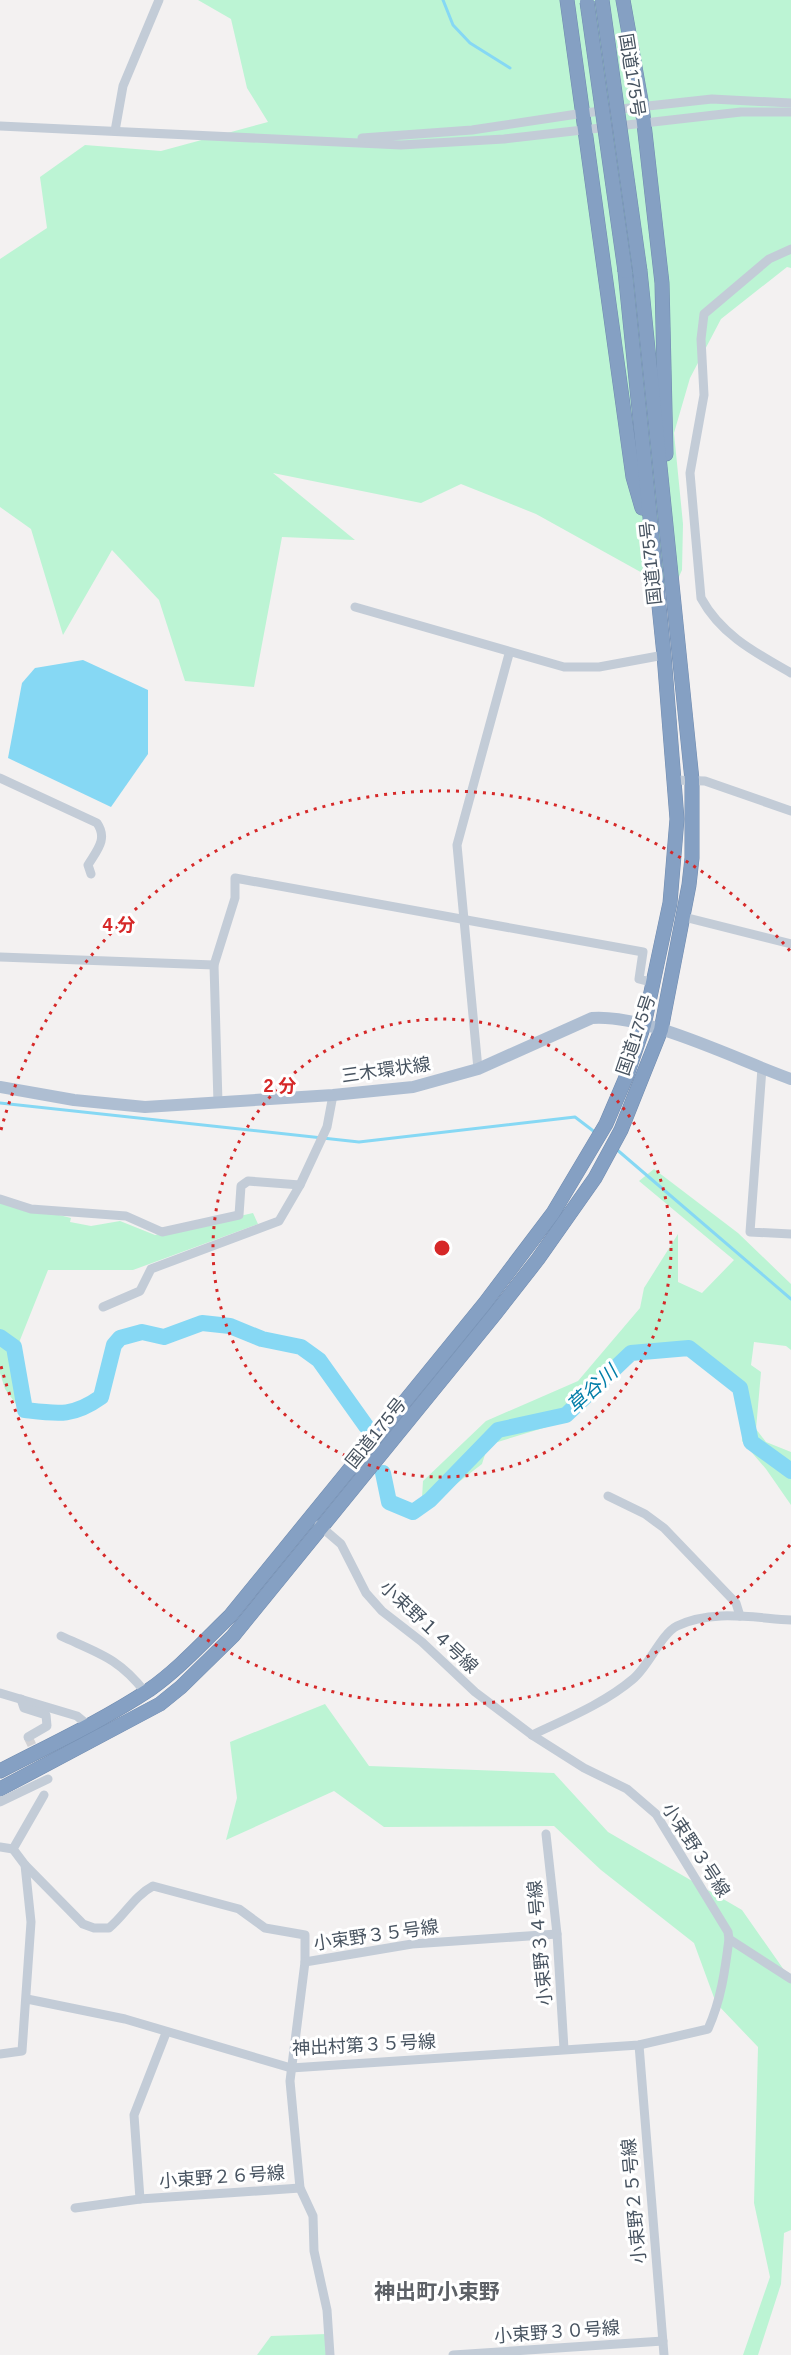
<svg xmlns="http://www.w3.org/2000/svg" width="791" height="2355" font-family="Helvetica,'Noto Sans JP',sans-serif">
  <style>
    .green { fill: #bcf4d4 }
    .water { fill: #86d8f4 }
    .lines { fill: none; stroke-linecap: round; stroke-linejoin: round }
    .stream { stroke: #86d8f4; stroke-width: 3 }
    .river { stroke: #86d8f4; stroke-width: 16 }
    .minor-tunnel { stroke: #d1d1d4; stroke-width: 9; stroke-dasharray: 9 4.5; stroke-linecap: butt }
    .highway-casing { stroke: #708baf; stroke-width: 15 }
    .minor { stroke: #c3ccd7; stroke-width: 9 }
    .major { stroke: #aebed2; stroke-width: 12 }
    .highway { stroke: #85a0c3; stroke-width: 14 }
    .highway-bridge-casing { stroke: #708baf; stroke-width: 15; stroke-linecap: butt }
    .highway-bridge { stroke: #85a0c3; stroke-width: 14 }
    .ring { fill: none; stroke: #d62828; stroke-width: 3; stroke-dasharray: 3 6 }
    .labels { text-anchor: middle; stroke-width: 6; stroke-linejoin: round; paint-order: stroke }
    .street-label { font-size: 18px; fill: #475360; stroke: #fff }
    .water-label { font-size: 20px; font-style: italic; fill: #027ea9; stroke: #fff }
    .quarter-label { font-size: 21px; font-weight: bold; fill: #5d6167; stroke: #fff }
    .centre { fill: #d62828; stroke: #fff; stroke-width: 3 }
    .ring-label { font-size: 18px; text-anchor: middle; font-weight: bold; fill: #d62828; stroke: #fff; stroke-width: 6; stroke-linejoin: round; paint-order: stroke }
  </style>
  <rect width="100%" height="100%" fill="#f3f1f1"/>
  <g class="green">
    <path d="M198 0H791V268L787 267 721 319 690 378 674 433 683 524 682 570 673 590 536 514 461 484 421 503 273 473 355 540 282 537 254 687 185 681 159 600 112 550 63 635 31 529 0 507V259L47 228 40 177 85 145 161 151 268 122 247 88 231 19Z"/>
    <path d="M654 1169 738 1233 791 1284V1350L786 1346 754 1342 751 1365 761 1372 756 1429 766 1442 791 1452V1505L766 1469 742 1441 746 1396 730 1374 700 1349 624 1355 601 1370 588 1404 563 1422 488 1445 482 1464 433 1502 422 1498 423 1481 486 1421 578 1381 640 1308 644 1288 678 1234V1282L702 1293 734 1260 639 1181Z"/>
    <path d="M0 1200 71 1218 70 1222 91 1226 120 1221 155 1235 253 1213 258 1224 133 1270H48L20 1340 33 1417 24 1415 5 1389 0 1373Z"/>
    <path d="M325 1704 369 1766 554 1773 608 1832 742 1910 791 1980V2230L784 2233 781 2284 758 2355H743L770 2277 754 2203 758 2047 716 2003 694 1943 601 1870 554 1826 384 1827 334 1791 226 1840 237 1798 230 1742Z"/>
    <path d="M326 2334 327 2355H257L271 2336Z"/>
  </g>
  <path class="water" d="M83 660 148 690V754L111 807 8 758 22 683 35 668Z"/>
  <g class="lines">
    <g class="stream">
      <path d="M443 0 453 25 470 43 510 68"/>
      <path d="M0 1103 359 1142 575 1117 596 1133"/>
      <path d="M615 1148 791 1299"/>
    </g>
    <g class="river">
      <path d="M0 1337 14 1347 25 1410C58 1414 73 1417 101 1397L114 1345 120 1338 142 1332 164 1337 202 1323 230 1326 262 1339 301 1347 319 1360 366 1426"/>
      <path d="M383 1473 389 1502 413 1512 430 1500 498 1430 566 1415 631 1353 689 1348 740 1388 751 1442 791 1471"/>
    </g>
    <path class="minor-tunnel" d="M28 1737 44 1770"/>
    <g class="highway-casing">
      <g id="highway">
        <path d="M567 0 633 477 642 508"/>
        <path d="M623 0 642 106 662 283 666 454"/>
        <path d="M0 1771C50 1745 102 1721 149 1690 179 1669 204 1641 230 1616L485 1303 553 1213 606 1124 627 1075 644 1025 670 903 677 819 664 655 625 271"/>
        <path d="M0 1789 160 1704 181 1687 233 1636 495 1314 538 1259 595 1178 621 1130 661 1030 689 885 692 858V780L640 271"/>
      </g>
    </g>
    <g class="minor">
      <path d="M0 126 401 145 504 139 741 112H791"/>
      <path d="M115 131 123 86 159 0"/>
      <path d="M362 138 472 130 584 113 712 99 791 103"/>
      <path d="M791 249 769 259 704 314 701 339 704 395 690 473 701 598C721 635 756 653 791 673"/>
      <path d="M355 607 564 667H599L664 655"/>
      <path d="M0 778 97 823C108 839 97 850 88 865L91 874"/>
      <path d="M674 780 705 781 791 811"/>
      <path d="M684 917 791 944"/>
      <path d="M0 957 214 965"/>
      <path d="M762 1068 750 1232 791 1234"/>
      <path d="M478 1069 457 845 509 654"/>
      <path d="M218 1103 214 965 235 898V878L643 952 639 979 654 983"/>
      <path d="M0 1199 31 1209 126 1216 162 1232 239 1215 241 1186 248 1181 300 1185"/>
      <path d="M103 1307 140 1291 151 1269 279 1221 300 1185 327 1127 333 1095"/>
      <path d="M608 1496 645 1514 664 1528 736 1603 740 1616"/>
      <path d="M61 1636C98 1653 119 1658 145 1692"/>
      <path d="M0 1693 77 1716 89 1726"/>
      <path d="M21 1699 24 1708 46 1715 47 1726 28 1737"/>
      <path d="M532 1735C566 1719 605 1703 633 1679 649 1666 661 1634 677 1626 712 1609 754 1618 791 1620"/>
      <path d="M0 1802 48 1779"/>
      <path d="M546 1834 557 1934 564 2049"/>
      <path d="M0 1847 13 1849"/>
      <path d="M25 1865 83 1924 94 1928H109C125 1915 134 1896 153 1886L239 1909 265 1928 305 1935V1962"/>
      <path d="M729 1939 791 1979"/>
      <path d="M27 1999 125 2019 291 2068 639 2045 708 2029C721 2000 725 1971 729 1939L728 1932 656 1814 627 1789 584 1768 532 1735 475 1692 422 1642 382 1611 366 1593 341 1544 319 1525"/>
      <path d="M166 2033 134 2115 140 2199 300 2188"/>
      <path d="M639 2045 664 2355"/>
      <path d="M0 2054 22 2051 31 1922 25 1865 13 1849 44 1795"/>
      <path d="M75 2208 140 2199"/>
      <path d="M330 2355 327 2310 314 2251 313 2216 300 2188 290 2081 305 1962 412 1944 557 1934"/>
      <path d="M453 2355 663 2341"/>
    </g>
    <path class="major" d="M0 1087 74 1100 145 1107 333 1095 413 1087 478 1069 592 1018C647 1014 737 1060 791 1079"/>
    <use href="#highway" class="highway"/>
    <g class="highway-bridge-casing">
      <g id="highway-bridge">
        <path d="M602 0 640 271"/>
        <path d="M587 2 625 271"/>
      </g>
    </g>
    <use href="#highway-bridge" class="highway-bridge"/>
  </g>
  <g class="ring">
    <circle cx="442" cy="1248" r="229"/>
    <path d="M790 1545A457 457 0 0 1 1 1366M1 1130A457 457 0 0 1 790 951"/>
  </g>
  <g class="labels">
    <g class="street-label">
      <text transform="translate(632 75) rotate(81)" y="6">国道175号</text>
      <text transform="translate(651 563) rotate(-96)" y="6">国道175号</text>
      <text transform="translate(636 1035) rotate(-71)" y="6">国道175号</text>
      <text transform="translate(386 1070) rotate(-8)" y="6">三木環状線</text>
      <text transform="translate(376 1433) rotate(-51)" y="6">国道175号</text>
      <text transform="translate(429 1627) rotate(43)" y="6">小束野１４号線</text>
      <text transform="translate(696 1850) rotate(57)" y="6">小束野３号線</text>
      <text transform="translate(376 1935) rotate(-8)" y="6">小束野３５号線</text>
      <text transform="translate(540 1943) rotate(-95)" y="6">小束野３４号線</text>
      <text transform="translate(364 2045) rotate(-3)" y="6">神出村第３５号線</text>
      <text transform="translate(222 2177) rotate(-4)" y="6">小束野２６号線</text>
      <text transform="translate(634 2201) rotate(-95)" y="6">小束野２５号線</text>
      <text transform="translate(557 2332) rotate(-4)" y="6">小束野３０号線</text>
    </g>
    <g class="water-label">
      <text transform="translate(592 1389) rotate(-42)" y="7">草谷川</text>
    </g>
    <g class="quarter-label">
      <text x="437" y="2299">神出町小束野</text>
    </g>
  </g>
  <circle cx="442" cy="1248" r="9" class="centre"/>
  <g class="ring-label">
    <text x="119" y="931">4 分</text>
    <text x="280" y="1092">2 分</text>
  </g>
</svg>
